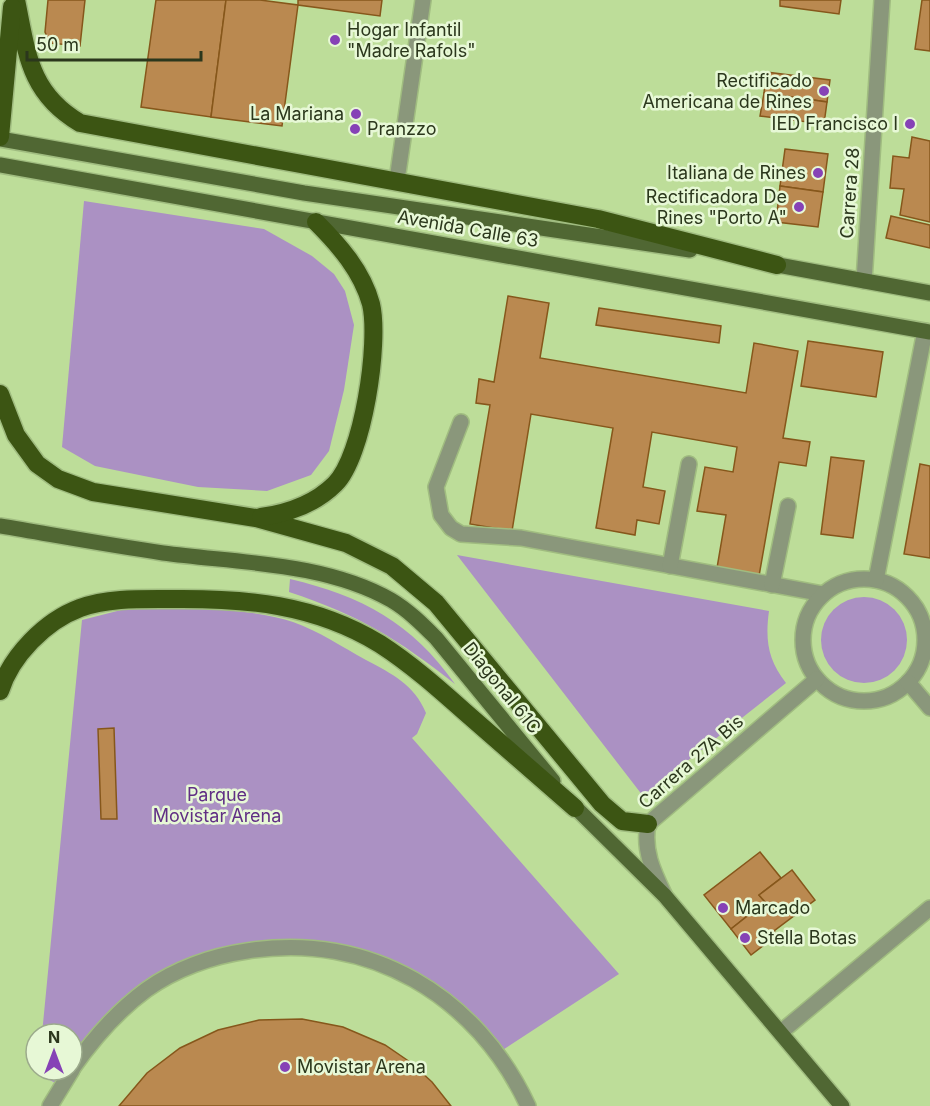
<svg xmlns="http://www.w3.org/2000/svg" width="930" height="1106" font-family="Inter,sans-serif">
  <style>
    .green { fill: #ab91c3 }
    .building { fill: #ba8950; stroke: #86571b; stroke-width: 1.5 }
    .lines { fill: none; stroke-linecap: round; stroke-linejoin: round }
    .minor-casing { stroke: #a0bc80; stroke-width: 18 }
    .major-casing { stroke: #a0bc80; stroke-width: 18 }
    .highway-casing { stroke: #a0bc80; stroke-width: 21 }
    .minor { stroke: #8a977b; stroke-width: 15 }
    .major { stroke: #506733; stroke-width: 15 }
    .highway { stroke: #3c5513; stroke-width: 18 }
    .poi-dot { fill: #8642b6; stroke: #e7f8d6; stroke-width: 2 }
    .labels { text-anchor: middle; stroke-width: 5; stroke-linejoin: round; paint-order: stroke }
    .poi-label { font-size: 18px; fill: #2b371c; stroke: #e7f8d6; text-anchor: start }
    .street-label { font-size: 18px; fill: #2b371c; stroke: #e7f8d6 }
    .park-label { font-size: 18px; fill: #602e84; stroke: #e7f8d6 }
  </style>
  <rect width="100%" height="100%" fill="#bddd99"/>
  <g class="green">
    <path d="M84 201 264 229 312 256 334 274 345 291 354 325 344 390 329 451 311 475 267 491 198 487 95 466 62 447Z"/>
    <path d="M457 555 769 611C765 640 768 660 786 683L643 796Z"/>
    <path d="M290 579C362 596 412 623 455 684 398 639 359 615 289 592Z"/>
    <circle cx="864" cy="640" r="43"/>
    <path d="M129 608C178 608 248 607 293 622 319 631 342 647 366 660 392 674 414 684 426 713L417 734 412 738 619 974 495 1055 455 1012 383 968 292 950 212 963 150 992 100 1036 67 1089 38 1074V1070H72V1034H42L82 620Z"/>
  </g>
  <g class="building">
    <path d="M48 0H85L80 46 50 43 45 32Z"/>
    <path d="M156 0H226L211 117 141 107Z"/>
    <path d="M226 0H260L298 5 282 126 211 117Z"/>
    <path d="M298 0H382L380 16 298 5Z"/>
    <path d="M780 0H841L839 14 780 6Z"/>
    <path d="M922 0H930V51L915 49Z"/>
    <path d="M766 72 830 80 827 102 764 93Z"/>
    <path d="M764 93 827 102 824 124 760 116Z"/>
    <path d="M912 137 930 141V222L900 215 904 189 890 188 893 156 909 158Z"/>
    <path d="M785 149 828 154 823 192 780 186Z"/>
    <path d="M780 186 823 192 818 227 776 222Z"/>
    <path d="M891 216 930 225V248L886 238Z"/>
    <path d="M508 296 549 303 540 358 746 393 754 343 798 351 783 438 810 442 806 466 779 462 759 576 717 568 726 515 697 511 705 467 733 472 737 447 652 432 643 487 665 491 659 524 637 520 635 535 596 528 613 428 531 414 512 531 470 524 490 405 476 403 479 379 494 382Z"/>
    <path d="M599 308 721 326 719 343 596 325Z"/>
    <path d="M808 341 883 352 876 397 801 386Z"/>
    <path d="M831 457 864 461 853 538 821 534Z"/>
    <path d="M920 464 930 466V558L904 554Z"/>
    <path d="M114 728 117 819H101L98 729Z"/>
    <path d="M760 852 781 878 759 895 765 902 731 929 704 895Z"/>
    <path d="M792 870 815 900 774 931 777 935 751 955 731 929 765 902 759 895Z"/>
    <path d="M302 1019 343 1027 385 1045 410 1062 432 1082 451 1106H119L147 1073 180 1048 218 1030 259 1020Z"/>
  </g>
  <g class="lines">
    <g class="minor-casing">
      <g id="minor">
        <path d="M397 180 423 0"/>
        <path d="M864 281 882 0"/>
        <path d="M461 422 436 487 441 515 451 528 461 534 521 538 823 594"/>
        <path d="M670 566 689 464"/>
        <circle cx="864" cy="640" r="61"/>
        <path d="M876 580 925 331"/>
        <path d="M772 585 788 506"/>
        <path d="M908 682 930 708"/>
        <path d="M664 894C653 871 643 850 648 824L817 679"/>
        <path d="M781 1032 930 908"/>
        <path d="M72 1069C93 1039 116 1012 146 990 175 969 212 956 247 951 369 931 477 996 528 1106"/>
        <path d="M50 1106 72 1070"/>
      </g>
    </g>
    <g class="major-casing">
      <g id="major">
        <path d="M0 139 304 193 690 250"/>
        <path d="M0 165 930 332"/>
        <path d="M767 263 930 293"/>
        <path d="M0 526C54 535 108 545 163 553 237 563 324 562 391 600 408 610 422 624 436 638L553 781"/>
        <path d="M568 800 665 896 842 1106"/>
      </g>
    </g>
    <g class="highway-casing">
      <g id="highway">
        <path d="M16 0C27 53 29 93 80 123L598 219 777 265"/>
        <path d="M0 137 12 7"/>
        <path d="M0 394 16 435 37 464 58 479 93 492 256 518 346 543 392 566 436 603 602 804 622 821 648 824"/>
        <path d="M261 517C289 513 315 504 335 484 363 457 380 342 371 304 362 271 339 245 316 222"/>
        <path d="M0 691C11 656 45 621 80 608 108 598 140 599 170 599 245 598 315 604 380 644 411 664 438 688 465 712 502 744 538 776 575 808"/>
      </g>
    </g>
    <use href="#minor" class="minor"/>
    <use href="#major" class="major"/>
    <use href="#highway" class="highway"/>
  </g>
  <g class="poi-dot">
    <circle cx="335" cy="40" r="6"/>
    <circle cx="824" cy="91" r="6"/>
    <circle cx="356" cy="114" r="6"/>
    <circle cx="910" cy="124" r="6"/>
    <circle cx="355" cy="129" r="6"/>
    <circle cx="818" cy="173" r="6"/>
    <circle cx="799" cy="207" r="6"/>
    <circle cx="723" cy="908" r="6"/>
    <circle cx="745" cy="938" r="6"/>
    <circle cx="285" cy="1067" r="6"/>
  </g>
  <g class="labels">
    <g class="poi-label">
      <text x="347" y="36">Hogar Infantil<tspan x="347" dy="21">"Madre Rafols"</tspan></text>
      <text x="812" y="87" text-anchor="end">Rectificado<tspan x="812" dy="21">Americana de Rines</tspan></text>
      <text x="344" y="120" text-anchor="end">La Mariana</text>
      <text x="898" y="130" text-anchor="end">IED Francisco I</text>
      <text x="367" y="135">Pranzzo</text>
      <text x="806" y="179" text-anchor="end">Italiana de Rines</text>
      <text x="787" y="203" text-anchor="end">Rectificadora De<tspan x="787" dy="21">Rines "Porto A"</tspan></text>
      <text x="735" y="914">Marcado</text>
      <text x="757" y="944">Stella Botas</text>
      <text x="297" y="1073">Movistar Arena</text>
    </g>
    <g class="street-label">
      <text transform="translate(850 193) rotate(-86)" y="6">Carrera 28</text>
      <text transform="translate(468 229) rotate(10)" y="6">Avenida Calle 63</text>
      <text transform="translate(502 688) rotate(51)" y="6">Diagonal 61C</text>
      <text transform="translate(691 762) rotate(-41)" y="6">Carrera 27A Bis</text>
    </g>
    <g class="park-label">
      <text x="217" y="801">Parque<tspan x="217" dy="21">Movistar Arena</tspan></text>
    </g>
  </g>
  <g transform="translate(54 1052)"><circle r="28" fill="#e7f8d6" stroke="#9cab8c" stroke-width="1.5"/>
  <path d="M0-4.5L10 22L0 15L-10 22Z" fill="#8642b6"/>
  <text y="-9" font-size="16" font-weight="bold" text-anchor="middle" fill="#2b371c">N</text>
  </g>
  <path d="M27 51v9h174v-9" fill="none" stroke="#2b371c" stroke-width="3"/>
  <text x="36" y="51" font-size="18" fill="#2b371c" stroke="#e7f8d6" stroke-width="4.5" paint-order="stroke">50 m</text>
</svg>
